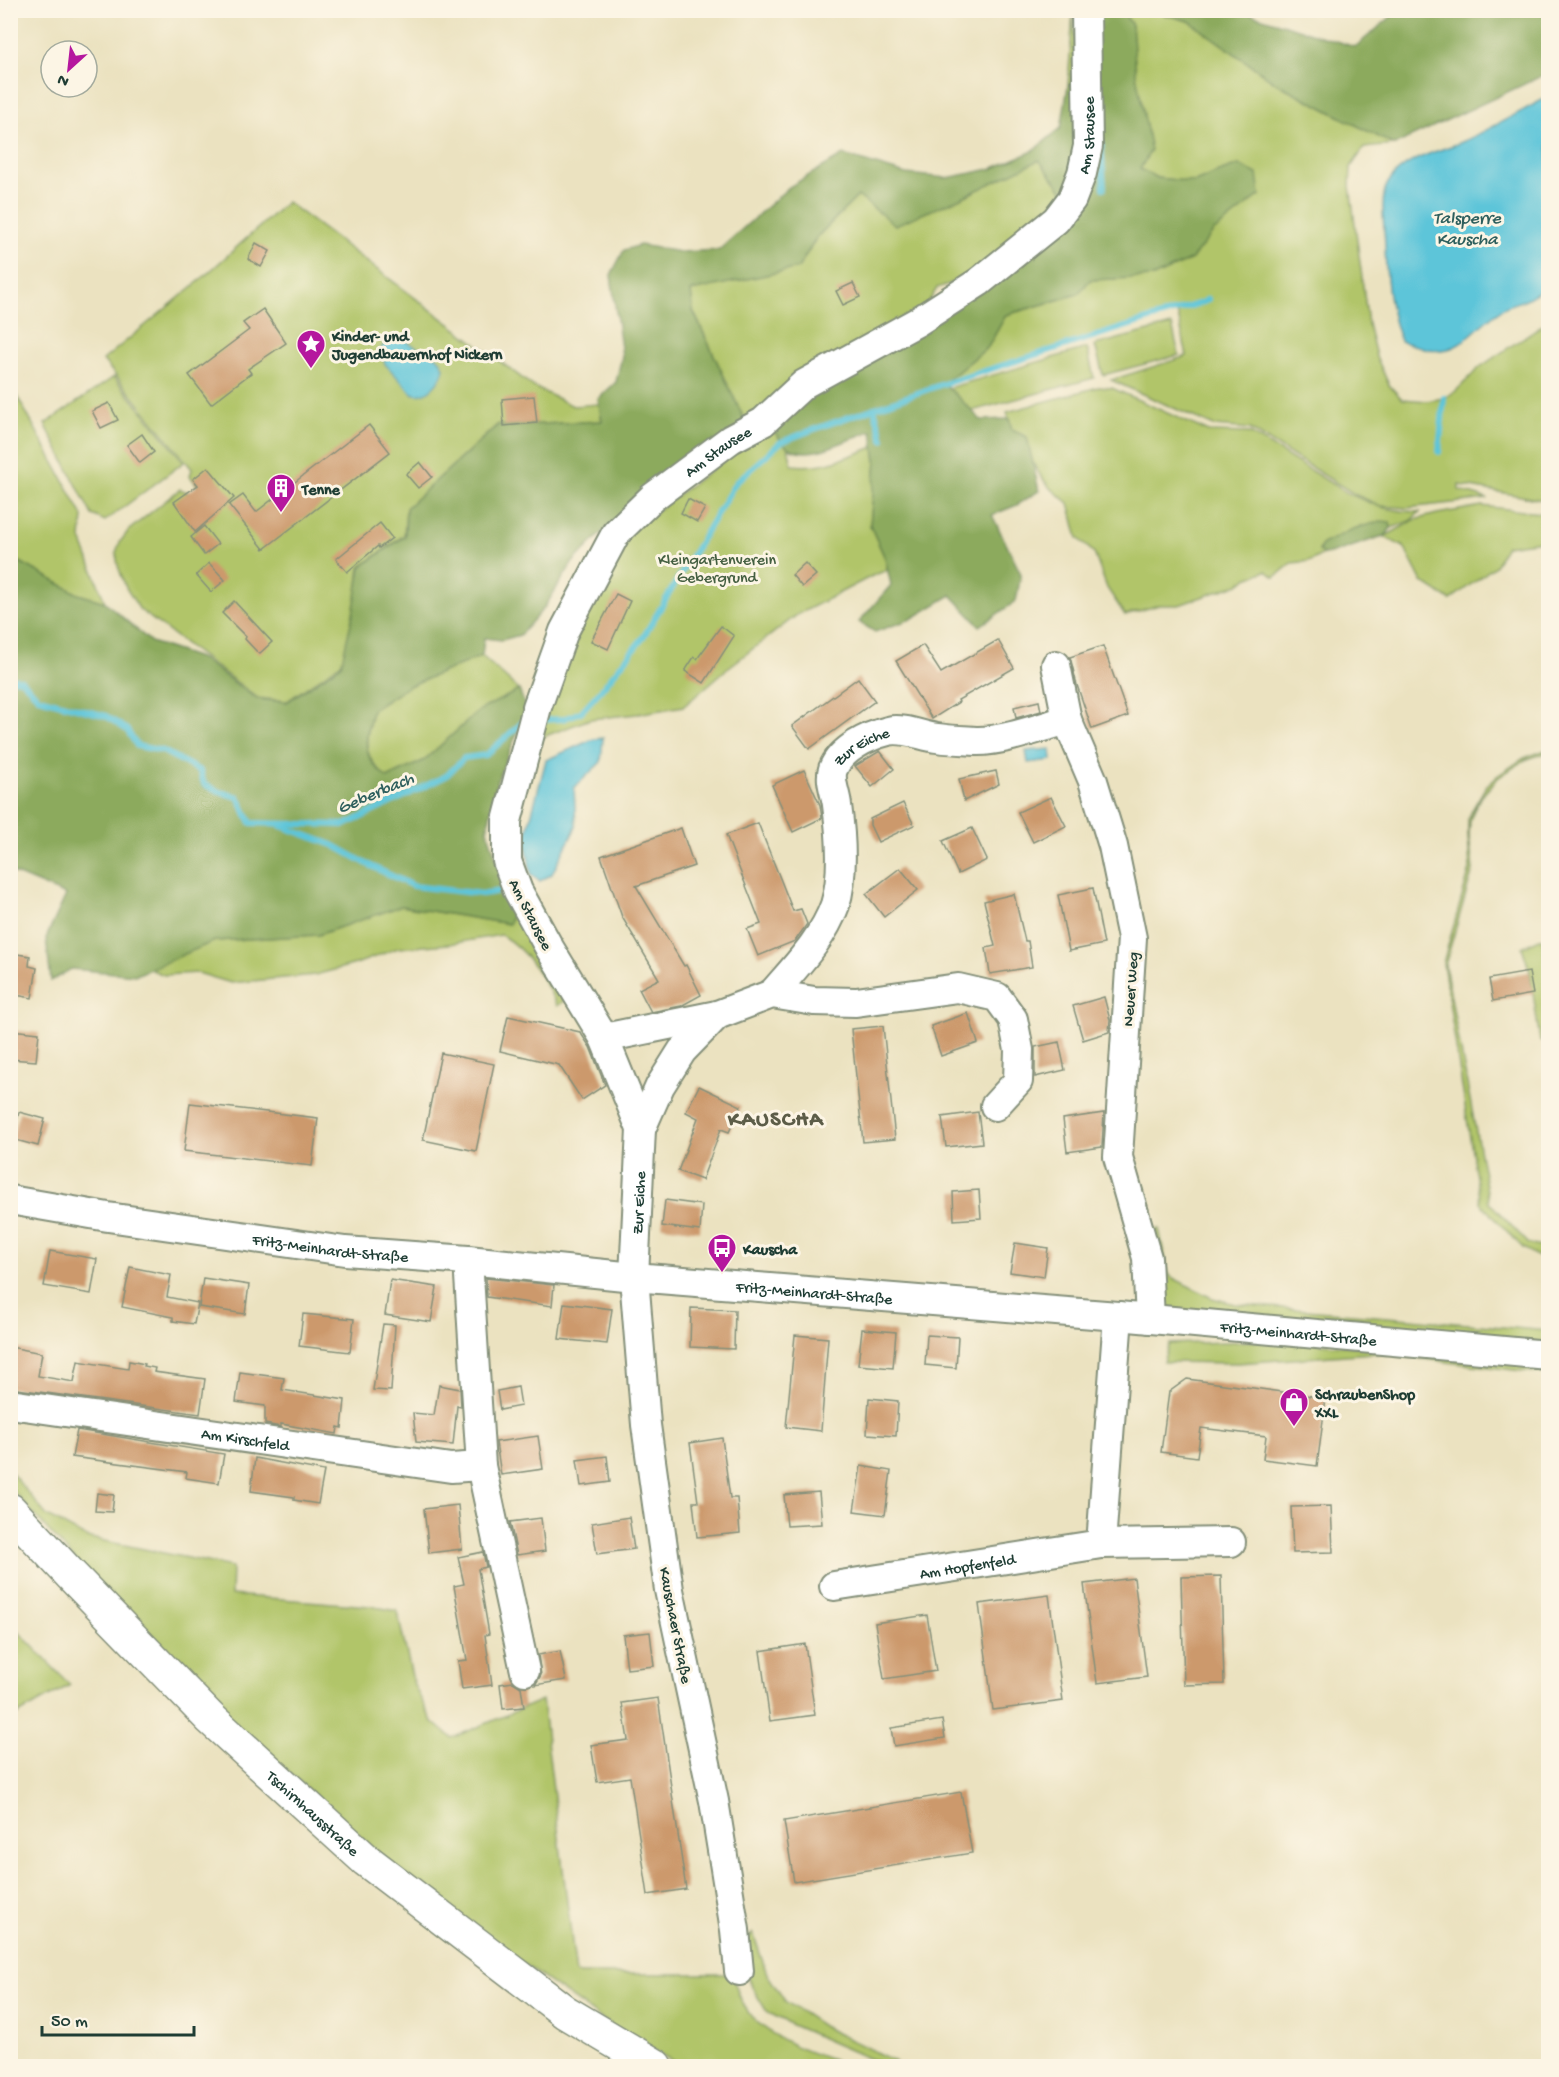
<svg xmlns="http://www.w3.org/2000/svg" width="1559" height="2077" font-family="'Gochi Hand',sans-serif">
  <style>
    .green { fill: #b1c569; stroke: #68814e; stroke-width: 1.5 }
    .forest { fill: #8caa5d; stroke: #567448; stroke-width: 1.5 }
    .water { fill: #5dc5d9; stroke: #3e8186; stroke-width: 1.5 }
    .lines { fill: none; stroke-linecap: round; stroke-linejoin: round }
    .stream { stroke: #5dc5d9; stroke-width: 6 }
    .building { fill: #cc996c }
    .minor-casing { stroke: #85907a; stroke-width: 32 }
    .major-casing { stroke: #85907a; stroke-width: 36 }
    .minor { stroke: #fff; stroke-width: 28 }
    .major { stroke: #fff; stroke-width: 33 }
    .labels { text-anchor: middle; stroke-width: 6; stroke-linejoin: round; paint-order: stroke }
    .street-label { font-size: 16px; fill: #1f3d34; stroke: #fcf5e5 }
    .poi-label { font-size: 16px; font-weight: bold; fill: #1f3d34; stroke: #fcf5e5; text-anchor: start }
    .park-label { font-size: 16px; fill: #445f41; stroke: #fcf5e5 }
    .water-label { font-size: 18px; font-style: italic; fill: #2e5f5d; stroke: #fcf5e5 }
    .district-label { font-size: 22px; font-weight: bold; letter-spacing: 1.5px; fill: #5c5d48; stroke: #fcf5e5 }
  </style>
  <rect width="100%" height="100%" fill="#fcf5e5"/>
  <filter id="ink" filterUnits="userSpaceOnUse"><feTurbulence type="fractalNoise" baseFrequency=".0167" numOctaves="2"/><feDisplacementMap in="SourceGraphic" scale="12" xChannelSelector="R" yChannelSelector="G"/><feConvolveMatrix kernelMatrix="1 2 1 2 8 2 1 2 1" color-interpolation-filters="sRGB"/></filter>
  <filter id="wash" filterUnits="userSpaceOnUse"><feTurbulence type="fractalNoise" baseFrequency=".008" numOctaves="4" result="noise"/><feDisplacementMap in="SourceGraphic" scale="24" xChannelSelector="R" yChannelSelector="G"/><feGaussianBlur stdDeviation="1.35" result="paint"/><feColorMatrix in="noise" values="0 0 0 0 0 0 0 0 0 0 0 0 0 0 0 0 0 1.4 0 .05"/><feComposite in="paint" operator="in"/></filter>
  <g filter="url(#wash)">
    <rect width="100%" height="100%" fill="#ebe2c0"/>
    <g class="green">
      <path d="M1073 11 1077 79 1068 86Z"/>
      <path d="M1122 11H1150L1189 21 1276 83 1394 145 1364 148 1351 167 1350 186 1368 324 1376 356 1389 385 1402 399 1427 401 1444 398 1456 391 1480 367 1548 321V501L1459 485V490L1488 499 1407 508 1381 506 1354 494 1250 429 1214 426 1111 380 1187 356 1177 311 943 384 988 347 1006 315 1077 294 1090 280 1153 277 1192 259 1213 232 1260 195 1239 165 1216 173 1195 182 1157 178 1140 169 1132 25Z"/>
      <path d="M1039 159 1065 194 981 273 937 288 924 310 746 423 693 310 691 291 798 268 817 237 858 196 895 225 961 198Z"/>
      <path d="M287 202 534 387 573 406 599 404 602 421 504 426 498 424 406 508 404 535 360 567 350 657 287 701 258 698 140 610 126 588 118 566 116 552 120 542 129 530 180 489 209 501 190 476 192 469 103 360 198 282Z"/>
      <path d="M1172 325 1179 355 1103 375 1095 345Z"/>
      <path d="M1087 348 1094 378 972 411 948 388Z"/>
      <path d="M114 377 184 462 105 521 92 515 45 424Z"/>
      <path d="M10 383 83 516 81 539 105 602 78 594 11 557Z"/>
      <path d="M1098 387 1112 388 1209 432 1250 433 1347 493 1380 507 1402 511 1420 512 1410 521 1391 528 1389 522 1322 544 1319 551 1323 554 1311 561 1292 563 1275 577 1266 571 1247 578 1239 584 1179 605H1159L1125 615 1107 588 1094 553 1078 538 1069 503 1049 487 1040 475 1032 461 1027 437 1012 430 1007 412Z"/>
      <path d="M770 426 788 447 792 465C821 469 847 457 874 447L876 461 870 525 885 558 888 570 874 575 797 615 729 667 684 706 637 714 590 719 540 738 555 683 624 535Z"/>
      <path d="M1482 506 1548 514V540L1506 546 1495 566 1450 600 1422 582 1404 547 1384 537 1414 520 1437 514Z"/>
      <path d="M482 656 519 690 480 710 423 761 387 778C360 754 366 742 372 709L409 686Z"/>
      <path d="M1548 749V752L1525 760 1498 778 1480 798 1474 810 1470 820 1469 835 1473 870 1445 965 1489 1202 1529 1244 1548 1249V1263L1523 1248 1480 1203 1443 963 1470 869 1468 835V819L1473 808 1486 786 1497 776 1524 758Z"/>
      <path d="M516 903 524 926 564 1001 557 1006C544 978 528 951 501 935L449 944 398 948 356 964 315 975 231 983 198 973 164 975 149 969 215 941 318 935 401 906 508 924Z"/>
      <path d="M1542 938 1548 973V1041H1540L1530 972 1522 947Z"/>
      <path d="M1159 1229 1168 1273 1171 1277 1212 1298 1235 1304 1548 1331V1345L1163 1309 1146 1231Z"/>
      <path d="M1279 1340 1548 1364V1374L1372 1353 1238 1363 1163 1362 1169 1344Z"/>
      <path d="M10 1471 47 1516 85 1537 232 1567 231 1595 370 1606 397 1611 414 1685 432 1721 452 1738 542 1700 576 1974H732C737 1990 742 2008 755 2020 780 2044 818 2055 850 2066H681L613 2027 420 1891 218 1708 85 1571 11 1489Z"/>
      <path d="M11 1624 70 1685 11 1718H10Z"/>
      <path d="M753 1933 767 1974 785 2001 824 2027 892 2060 899 2066H886L792 2025 767 2012 752 1987 746 1969 741 1945Z"/>
    </g>
    <g class="forest">
      <path d="M1091 11H1122L1132 25 1136 74 1151 150 1140 169 1157 178 1195 182 1216 173 1239 165 1257 174 1260 195 1213 232 1192 259 1153 277 1090 280 1078 294 1006 315 988 347 944 383 981 420 1009 419 1012 430 1027 437 1039 491 1017 505 992 515 1021 574 1016 601 980 626 951 595 911 619 875 632 859 622 891 585 885 558 870 525 876 461 872 431C847 438 815 461 789 448 782 444 775 433 770 426L1079 199Z"/>
      <path d="M1150 11H1246L1253 15 1355 47 1398 11H1548V73L1394 145 1276 83 1189 21Z"/>
      <path d="M1077 79 1081 140 1065 194 1039 160 961 198 895 225 858 196 817 237 798 268 691 291 693 311 746 423 630 504 573 562 544 608 520 635 502 640 484 638 482 656 409 686 372 710C366 742 359 754 387 778L423 761 480 710 519 690 527 710 497 781 487 830 501 872 516 903 509 924 401 906 318 935 215 941 136 975 71 969 51 981 46 938 66 895 11 872V557L78 594 105 602 151 642 202 659 257 699 287 702 341 665 353 614 361 567 405 536 406 508 499 424 504 426 602 421 598 399 616 382 622 356 611 275 624 250 640 245 680 252 719 250 789 187 843 155 906 174 947 178 991 169 1031 152 1061 128 1068 86Z"/>
      <path d="M1381 521 1390 522 1391 528 1386 535 1330 554H1323L1319 551 1322 544 1353 529Z"/>
    </g>
    <g class="water">
      <path d="M1548 97V285C1541 290 1533 296 1524 300 1516 303 1506 305 1499 311 1456 342 1461 363 1401 341 1389 313 1386 278 1385 247 1385 231 1379 197 1388 183 1405 155 1445 151 1471 138 1497 125 1523 110 1548 97Z"/>
      <path d="M393 336C403 336 405 341 414 346 427 353 438 352 444 368 442 381 426 400 412 393L385 364 381 349 388 338Z"/>
      <path d="M603 738 601 762 574 788 576 827 552 874 540 881 531 874 525 839 546 760 591 740Z"/>
      <path d="M1051 749 1052 760 1028 763 1026 751Z"/>
    </g>
    <g class="lines">
      <g class="stream">
        <path d="M1101 143 1104 188"/>
        <path d="M874 408 883 440"/>
        <path d="M1439 452 1444 398"/>
        <path d="M10 678 21 680 39 698 106 716 127 730 137 746 163 751 200 771 204 784 220 792 238 797 251 823 345 825 446 776 464 758 486 755 523 722"/>
        <path d="M542 720 563 719 581 712 600 691 642 639 736 482 781 442 812 430 943 384 1204 302 1208 299"/>
        <path d="M281 826 333 845 367 864 413 886 482 894 509 890"/>
      </g>
    </g>
    <g id="blocks">
      <g class="building">
        <path d="M256 243 270 251 261 267 248 259Z"/>
        <path d="M853 283 860 297 843 305 836 291Z"/>
        <path d="M263 309 286 343 248 369 251 373 211 404 189 375 249 330 243 323Z"/>
        <path d="M534 396 537 423 504 426 502 399Z"/>
        <path d="M109 403 118 420 101 428 92 411Z"/>
        <path d="M369 425 390 452 264 549 229 505 243 495 256 512Z"/>
        <path d="M142 434 154 452 140 463 127 445Z"/>
        <path d="M420 462 432 477 418 488 406 474Z"/>
        <path d="M208 467 234 498 195 532 174 502 198 485 193 479Z"/>
        <path d="M688 499 705 508 697 522 681 513Z"/>
        <path d="M380 523 392 538 379 548 378 546 347 572 336 559Z"/>
        <path d="M204 526 218 544 204 555 191 537Z"/>
        <path d="M209 563 225 580 211 592 196 575Z"/>
        <path d="M805 563 816 575 802 587 792 575Z"/>
        <path d="M616 594 630 601 608 649 591 641Z"/>
        <path d="M234 601 272 642 259 654 245 639 246 637 222 613Z"/>
        <path d="M721 626 734 636 704 683 685 671 694 657 697 659Z"/>
        <path d="M998 640 1014 668 958 700 959 702 932 719 896 661 923 645 941 673Z"/>
        <path d="M1103 646 1128 716 1092 729 1077 685 1070 657Z"/>
        <path d="M858 678 875 701 809 749 792 726Z"/>
        <path d="M1039 701 1041 711 1016 718 1014 707Z"/>
        <path d="M880 751 894 769 872 787 855 766Z"/>
        <path d="M804 770 820 805 822 818 793 832 772 785Z"/>
        <path d="M996 771 999 784 964 801 959 779Z"/>
        <path d="M1051 797 1066 826 1033 842 1018 812Z"/>
        <path d="M903 803 914 825 878 842 870 825V819Z"/>
        <path d="M758 823 793 911 801 909 807 924 795 941 758 956 747 929 761 924 726 835Z"/>
        <path d="M681 828 694 866 636 886 684 966 686 965 701 995 681 1006 651 1012 639 989 659 979 622 917 601 856Z"/>
        <path d="M972 828 987 860 958 874 943 841Z"/>
        <path d="M900 868 918 890 884 917 866 894Z"/>
        <path d="M1093 888 1104 944 1069 951 1058 895Z"/>
        <path d="M1014 894 1025 941H1028L1032 967 990 974 986 948 995 946 984 901Z"/>
        <path d="M10 953 30 956 29 966 37 968 32 998 10 994Z"/>
        <path d="M1529 972 1533 994 1493 1001 1489 979Z"/>
        <path d="M1104 997 1110 1020 1109 1032 1083 1040 1073 1006Z"/>
        <path d="M968 1013 978 1043 941 1056 931 1026Z"/>
        <path d="M508 1016 580 1032 590 1047 605 1085 582 1100 559 1065 500 1051Z"/>
        <path d="M883 1026 895 1139 863 1142 851 1029Z"/>
        <path d="M10 1030 39 1033 36 1061 10 1059Z"/>
        <path d="M1059 1042 1065 1070 1035 1077V1047Z"/>
        <path d="M441 1053 494 1064 476 1151 423 1140Z"/>
        <path d="M699 1086 741 1106 729 1132 721 1129 702 1180 678 1171 698 1118 686 1112Z"/>
        <path d="M190 1103 318 1118 312 1166 184 1151Z"/>
        <path d="M19 1112 45 1119 38 1146 12 1139Z"/>
        <path d="M978 1112 982 1143 946 1147 942 1117Z"/>
        <path d="M1104 1113 1102 1147 1067 1152 1063 1119Z"/>
        <path d="M979 1190 981 1218 954 1220 953 1192Z"/>
        <path d="M665 1200 702 1205 700 1231 662 1226Z"/>
        <path d="M1015 1243 1048 1248 1044 1277 1010 1272Z"/>
        <path d="M50 1251 97 1259 91 1294 44 1286Z"/>
        <path d="M130 1267 171 1275 167 1297 198 1303 194 1324 173 1321V1317L122 1307Z"/>
        <path d="M203 1278 249 1285 245 1314 199 1307Z"/>
        <path d="M486 1278 554 1285 552 1306 487 1297Z"/>
        <path d="M390 1280 437 1287 431 1322 385 1315Z"/>
        <path d="M564 1303 612 1309 607 1344 559 1339Z"/>
        <path d="M691 1308 735 1310 734 1349 690 1347Z"/>
        <path d="M303 1314 354 1319 350 1352 299 1346Z"/>
        <path d="M383 1324 395 1325 391 1391 373 1390Z"/>
        <path d="M862 1329 896 1332 893 1368 858 1365Z"/>
        <path d="M795 1335 828 1338 821 1431 786 1427Z"/>
        <path d="M927 1335 958 1337 956 1368 925 1365Z"/>
        <path d="M10 1347 42 1353 38 1376 74 1382 78 1361 128 1369 129 1361 145 1364 144 1366 155 1368 154 1372 205 1379 200 1414 10 1388Z"/>
        <path d="M240 1372 284 1378 282 1390 345 1400 342 1428 338 1427 337 1434 281 1424V1427L265 1424V1406L236 1402Z"/>
        <path d="M1187 1379 1326 1398 1317 1466 1263 1459 1266 1436 1201 1428 1197 1457 1161 1452 1169 1392Z"/>
        <path d="M439 1385 460 1389 461 1407 457 1406 453 1445 416 1442 413 1413 434 1415Z"/>
        <path d="M518 1387 521 1406 500 1410 497 1391Z"/>
        <path d="M869 1398 898 1401 896 1436 867 1434Z"/>
        <path d="M77 1430 224 1454 219 1483 186 1478 187 1472 72 1457Z"/>
        <path d="M538 1436 543 1469 501 1475 496 1442Z"/>
        <path d="M722 1438 730 1498H737L740 1533 697 1537 693 1502H698L690 1443Z"/>
        <path d="M607 1456 610 1482 581 1486 577 1460Z"/>
        <path d="M255 1458 324 1471 318 1504 294 1500V1497L251 1491Z"/>
        <path d="M861 1466 891 1471 885 1515 854 1511Z"/>
        <path d="M819 1492 822 1524 787 1526 784 1495Z"/>
        <path d="M97 1493 114 1495 112 1512 95 1511Z"/>
        <path d="M458 1505 462 1549 429 1553 424 1509Z"/>
        <path d="M1331 1506 1333 1552 1293 1553 1291 1507Z"/>
        <path d="M629 1517 634 1549 597 1554 592 1523Z"/>
        <path d="M541 1518 545 1551 517 1555 510 1522Z"/>
        <path d="M483 1552 486 1567 478 1569 489 1634 485 1635 492 1685 462 1689 458 1661 467 1660 454 1586 464 1584 458 1557Z"/>
        <path d="M1221 1576 1224 1684 1184 1685 1181 1577Z"/>
        <path d="M1134 1578 1147 1677 1097 1683 1084 1584Z"/>
        <path d="M1049 1595 1063 1701 993 1710 979 1604Z"/>
        <path d="M927 1615 936 1671 884 1679 875 1623Z"/>
        <path d="M650 1632 654 1666 627 1669 623 1635Z"/>
        <path d="M805 1644 815 1715 770 1721 760 1651Z"/>
        <path d="M560 1651 566 1680 535 1685 541 1675 538 1655Z"/>
        <path d="M513 1682 521 1687 524 1707 503 1709 500 1684Z"/>
        <path d="M658 1698 686 1889 648 1895 630 1777 597 1782 591 1745 628 1740 622 1703Z"/>
        <path d="M942 1720 945 1738 894 1746 891 1728Z"/>
        <path d="M961 1792 972 1853 794 1882 784 1821Z"/>
      </g>
    </g>
  </g>
  <g filter="url(#ink)">
    <use href="#blocks" fill-opacity="0" stroke="#85907a" stroke-width="1.5"/>
    <g class="lines">
      <g class="minor-casing">
        <g id="minor">
          <path d="M1056 665 1067 720 1093 781 1113 846 1132 938 1118 1157 1147 1258 1150 1319"/>
          <path id="s1" d="M772 994C795 967 823 939 835 905 844 876 841 835 837 805 836 794 829 780 833 769 841 749 868 736 888 731 903 727 922 736 937 738 950 740 965 740 978 741 1004 741 1042 727 1067 720"/>
          <path d="M604 1038 717 1015 772 994 814 1001 856 1002 958 988 997 997 1013 1019 1019 1050 1018 1081 995 1106"/>
          <path d="M641 1129 660 1086 682 1051 717 1015"/>
          <path id="s2" d="M10 1200 108 1217 345 1251 468 1260 634 1277 1118 1316 1548 1355"/>
          <path d="M468 1260 481 1466 525 1671"/>
          <path id="s3" d="M10 1404 451 1468 481 1466"/>
          <path d="M1101 1544 1231 1542"/>
          <path id="s4" d="M834 1586 1101 1544 1118 1316"/>
          <path id="s5" d="M739 1971 735 1930 714 1801 669 1590 646 1425 634 1277 641 1129 604 1038 550 949 518 891 507 861V821L537 707 558 648 564 631 616 533 653 497 731 439 763 422 804 384 917 322 979 282 1056 220 1072 199 1082 173 1088 146 1086 10"/>
        </g>
      </g>
      <g class="major-casing">
        <g id="major">
          <path id="s6" d="M10 1510 71 1575 210 1718 366 1860 565 2012 656 2066"/>
        </g>
      </g>
      <use href="#minor" class="minor"/>
      <use href="#major" class="major"/>
    </g>
  </g>
  <defs>
    <g id="sight-pin" transform="scale(1.5)"><path d="M0 17L-7.5 6A9.5 9.5 0 1 1 7.5 6Z" fill="#b5179e" stroke="#fcf5e5"/><path d="M0-6L1.8-2.2L6-1.7L2.9 1.2L3.7 5.4L0 3.3L-3.7 5.4L-2.9 1.2L-6-1.7L-1.8-2.2Z" fill="#fff"/></g>
    <g id="building-pin" transform="scale(1.5)"><path d="M0 17L-7.5 6A9.5 9.5 0 1 1 7.5 6Z" fill="#b5179e" stroke="#fcf5e5"/><path d="M-4-6H4V6H1V3H-1V6H-4ZM-2.5-4.3h1.7v1.8h-1.7ZM.8-4.3h1.7v1.8H.8ZM-2.5-1h1.7V.8h-1.7ZM.8-1h1.7V.8H.8Z" fill="#fff"/></g>
    <g id="bus-pin" transform="scale(1.5)"><path d="M0 17L-7.5 6A9.5 9.5 0 1 1 7.5 6Z" fill="#b5179e" stroke="#fcf5e5"/><path d="M-5-6H5V4H4V6H2V4H-2V6H-4V4H-5ZM-3.5-4V0h7V-4ZM-3.5 1.2v1.5H-2V1.2ZM2 1.2v1.5H3.5V1.2Z" fill="#fff"/></g>
    <g id="shop-pin" transform="scale(1.5)"><path d="M0 17L-7.5 6A9.5 9.5 0 1 1 7.5 6Z" fill="#b5179e" stroke="#fcf5e5"/><path d="M-5-2.5h2.3a2.7 3.5 0 0 1 5.4 0H5L5.5 6h-11ZM-1.5-2.5h3a1.5 2.3 0 0 0-3 0Z" fill="#fff"/></g>
  </defs>
  <g fill-rule="evenodd">
    <use href="#sight-pin" x="311" y="344"/>
    <use href="#building-pin" x="281" y="488"/>
    <use href="#bus-pin" x="722" y="1248"/>
    <use href="#shop-pin" x="1294" y="1402"/>
  </g>
  <g class="labels">
    <g class="street-label">
      <text dy="6" stroke="none"><textPath href="#s5" startOffset="2136">Am Stausee</textPath></text>
      <text dy="6" stroke="none"><textPath href="#s5" startOffset="1632">Am Stausee</textPath></text>
      <text dy="6" stroke="none"><textPath href="#s1" startOffset="285">Zur Eiche</textPath></text>
      <text transform="translate(532 914) rotate(63)" y="6">Am Stausee</text>
      <text transform="translate(1129 989) rotate(-86)" y="6">Neuer Weg</text>
      <text dy="6" stroke="none"><textPath href="#s5" startOffset="777">Zur Eiche</textPath></text>
      <text dy="6" stroke="none"><textPath href="#s2" startOffset="324">Fritz-Meinhardt-Straße</textPath></text>
      <text dy="6" stroke="none"><textPath href="#s2" startOffset="810">Fritz-Meinhardt-Straße</textPath></text>
      <text dy="6" stroke="none"><textPath href="#s2" startOffset="1296">Fritz-Meinhardt-Straße</textPath></text>
      <text dy="6" stroke="none"><textPath href="#s3" startOffset="238">Am Kirschfeld</textPath></text>
      <text dy="6" stroke="none"><textPath href="#s4" startOffset="135">Am Hopfenfeld</textPath></text>
      <text transform="translate(677 1625) rotate(79)" y="6">Kauschaer Straße</text>
      <text dy="6" stroke="none"><textPath href="#s6" startOffset="429">Tschirnhausstraße</textPath></text>
    </g>
    <g class="poi-label">
      <text x="332" y="341">Kinder- und<tspan x="332" dy="18">Jugendbauernhof Nickern</tspan></text>
      <text x="302" y="494">Tenne</text>
      <text x="743" y="1254">Kauscha</text>
      <text x="1315" y="1399">SchraubenShop<tspan x="1315" dy="18">XXL</tspan></text>
    </g>
    <g class="park-label">
      <text x="717" y="564">Kleingartenverein<tspan x="717" dy="18">Gebergrund</tspan></text>
    </g>
    <g class="water-label">
      <text x="1467" y="223">Talsperre<tspan x="1467" dy="21">Kauscha</tspan></text>
      <text transform="translate(375 792) rotate(-23)" y="6">Geberbach</text>
    </g>
    <g class="district-label">
      <text x="776" y="1125">KAUSCHA</text>
    </g>
  </g>
  <rect width="1559" height="2077" fill="none" stroke="#fcf5e5" stroke-width="36"/>
  <g transform="translate(69 69) rotate(207)"><circle r="28" fill="#fcf5e5" stroke="#a4ab9e" stroke-width="1.5"/>
  <path d="M0-4.5L10 22L0 15L-10 22Z" fill="#b5179e"/>
  <text y="-9" font-size="16" font-weight="bold" text-anchor="middle" fill="#1f3d34">N</text>
  </g>
  <path d="M42 2026v9h152v-9" fill="none" stroke="#1f3d34" stroke-width="3"/>
  <text x="51" y="2026" font-size="18" fill="#1f3d34" stroke="#fcf5e5" stroke-width="4.5" paint-order="stroke">50 m</text>
</svg>
